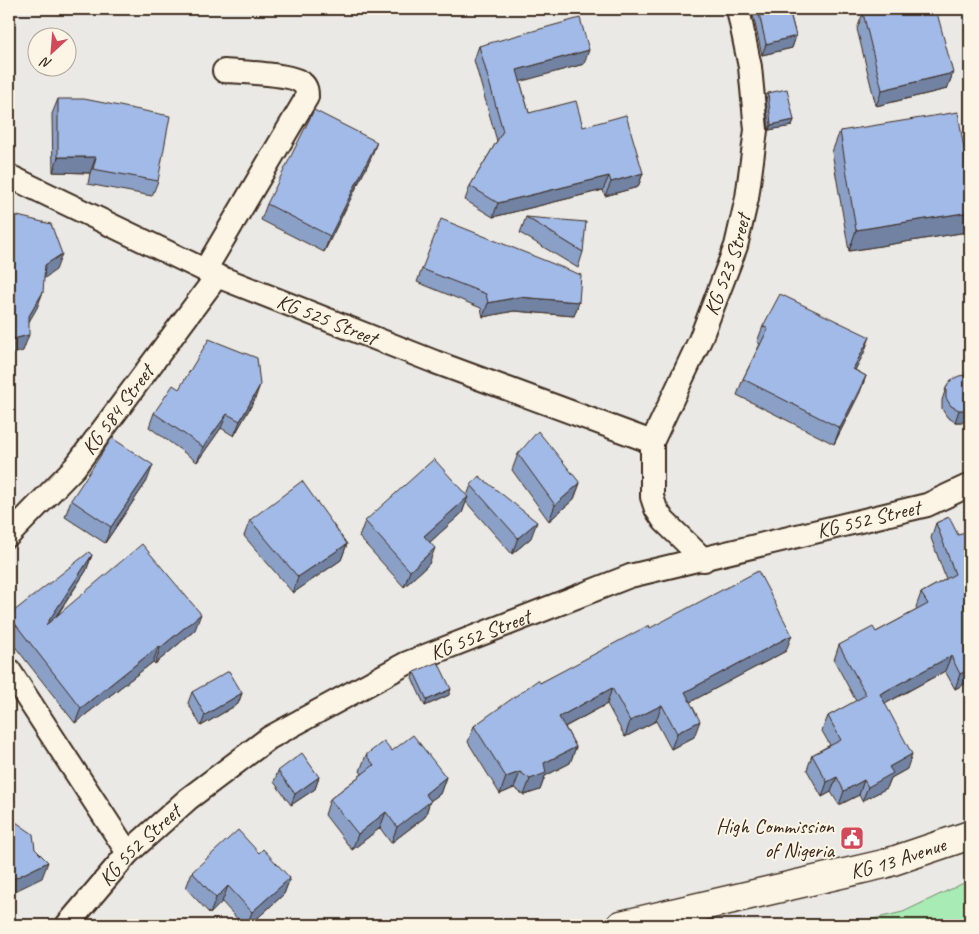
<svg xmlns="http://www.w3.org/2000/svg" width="979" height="934" font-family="Caveat,sans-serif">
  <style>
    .green { fill: #a9ebb4; stroke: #728a69 }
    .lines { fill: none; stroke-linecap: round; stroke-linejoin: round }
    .street-casing { stroke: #3b2a1e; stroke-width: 26 }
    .secondary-casing { stroke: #3b2a1e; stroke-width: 31 }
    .street { stroke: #fcf5e5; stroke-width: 22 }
    .secondary { stroke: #fcf5e5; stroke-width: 28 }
    .wall { fill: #8ba0c7; stroke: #3b2a1e }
    .shaded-wall { fill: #7182a2; stroke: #3b2a1e }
    .building { fill: #a2bae7; stroke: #3b2a1e }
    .labels { text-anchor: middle; stroke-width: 4; stroke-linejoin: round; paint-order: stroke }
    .street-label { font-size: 21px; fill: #3b2a1e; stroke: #fcf5e5 }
    .poi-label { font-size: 21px; fill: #3b2a1e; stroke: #fcf5e5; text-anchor: end }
  </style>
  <rect width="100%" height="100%" fill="#eae9e5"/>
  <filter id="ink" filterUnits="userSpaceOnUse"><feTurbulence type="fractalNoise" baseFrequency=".02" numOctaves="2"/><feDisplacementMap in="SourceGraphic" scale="10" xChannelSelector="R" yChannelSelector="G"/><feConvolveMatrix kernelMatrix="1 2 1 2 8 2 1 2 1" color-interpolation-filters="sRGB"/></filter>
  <g filter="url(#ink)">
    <path class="green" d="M970 880V925H847L903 912Z"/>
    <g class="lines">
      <g class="street-casing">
        <g id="street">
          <path id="s1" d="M9 176 217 276 435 362 652 442"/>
          <path d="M205 270 307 97C307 92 307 87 302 83 293 74 239 72 224 71"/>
          <path id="s2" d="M9 535 75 467 217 276"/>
          <path id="s3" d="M704 560 664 521 656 509 652 497V442L700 340 736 246 747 198 756 130 750 67 738 9"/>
          <path d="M9 670 128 853"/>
          <path id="s4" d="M67 925 128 853 188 799 269 738 407 663 630 576 927 505 970 485"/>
        </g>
      </g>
      <g class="secondary-casing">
        <g id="secondary">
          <path id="s5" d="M621 925 884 864 970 835"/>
        </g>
      </g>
      <use href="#street" class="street"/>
      <use href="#secondary" class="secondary"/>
    </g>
    <g class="wall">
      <path d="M755 9H789L796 36 792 48 762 55 753 15Z"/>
      <path d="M863 13 953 73 947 89 876 106 857 29Z"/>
      <path d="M479 46 584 64 520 81 529 113 583 127 643 173 638 187 605 196 603 190 493 217 465 200 470 186 497 141 474 60Z"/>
      <path d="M768 93 794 120 792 126 769 130 766 99Z"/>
      <path d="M58 99 158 181 152 196 88 184 90 173 53 172 52 114Z"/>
      <path d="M840 131 970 186V223L967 232 849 251 832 152Z"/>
      <path d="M371 158 324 252 261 220 267 204Z"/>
      <path d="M526 217 583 252 578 268 520 233Z"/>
      <path d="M422 269 579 302 574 316 514 311 483 317 481 308 417 282Z"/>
      <path d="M763 326 864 353 855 370 866 376 860 392 834 444 737 395 743 379 760 344 757 342Z"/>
      <path d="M951 380 964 422H955L947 417 942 409V400L946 388Z"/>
      <path d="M179 389 255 399 234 436 221 428 197 462 149 427 154 413Z"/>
      <path d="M518 454 580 483 574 499 549 521 512 470Z"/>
      <path d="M147 481 105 543 65 517 71 500Z"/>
      <path d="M471 485 531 538 512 554 466 502 462 513 430 542 429 564 404 587 359 537 365 521 467 496Z"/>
      <path d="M949 517 970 681 955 689 945 671 885 704 907 769 891 778 887 788 862 801 859 795 839 805 831 792 822 797 807 770 812 755 830 745 822 731 828 716 856 701 834 660 839 645 876 632 917 610 916 607 921 593 946 579 931 538 936 523Z"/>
      <path d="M250 520 347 544 341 560 293 593 244 536Z"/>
      <path d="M92 555 86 571 57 616 195 630 155 664 153 662 75 723 9 639V615Z"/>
      <path d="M650 628 786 651 690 702 694 737 671 749 656 721 625 737 607 704 565 727 576 747 570 763 545 776 540 790 524 795 514 788 500 794 468 742 474 726 540 683Z"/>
      <path d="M414 672 449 695 425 706 412 678Z"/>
      <path d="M192 692 242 693 238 704 201 726 188 703Z"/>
      <path d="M392 751 446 777 440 794 430 801 425 817 391 843 380 828 352 850 325 815 330 799 362 774 360 771 366 755Z"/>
      <path d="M278 771 319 777 315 789 291 805 274 782Z"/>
      <path d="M259 853 290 878 284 894 250 925H243L222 902 210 914 186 888 192 872Z"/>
    </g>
    <g class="shaded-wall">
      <path d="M796 36 792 48 762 55 766 44Z"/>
      <path d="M589 50 584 64 512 84 517 70Z"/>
      <path d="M953 73 947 89 876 106 882 90Z"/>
      <path d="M794 120 792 126 769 130 771 125Z"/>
      <path d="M377 142 371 158 324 252 330 236Z"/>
      <path d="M58 157H96L90 173 53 172Z"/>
      <path d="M643 173 638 187 605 196 611 182Z"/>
      <path d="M609 176 603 190 493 217 498 203Z"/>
      <path d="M970 212V223L967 232 849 251 856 230Z"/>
      <path d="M62 254 56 270 39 282 45 265Z"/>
      <path d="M43 292 37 308 23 332 29 316Z"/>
      <path d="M519 297 579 302 574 316 514 311 483 317 488 303Z"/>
      <path d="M29 335 23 351 9 355V340Z"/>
      <path d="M870 337 864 353 847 385 853 369Z"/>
      <path d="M866 376 860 392 834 444 840 428Z"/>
      <path d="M260 385 255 399 234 436 240 421Z"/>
      <path d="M970 409V419L964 422H955L959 410Z"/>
      <path d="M227 414 221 428 197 462 203 447Z"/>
      <path d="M153 465 147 481 105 543 111 527Z"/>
      <path d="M580 483 574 499 549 521 555 505Z"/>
      <path d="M468 497 462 513 418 553 424 536Z"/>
      <path d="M537 522 531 538 512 554 518 538Z"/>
      <path d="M347 544 341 560 293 593 298 577Z"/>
      <path d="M435 548 429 564 404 587 410 571Z"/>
      <path d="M92 555 86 571 40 640 46 625Z"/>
      <path d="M201 614 195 630 155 664 160 648Z"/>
      <path d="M792 635 786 651 679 708 685 692Z"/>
      <path d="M159 646 153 662 75 723 81 708Z"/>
      <path d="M951 656 945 671 875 709 880 694Z"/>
      <path d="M970 669V681L955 689 960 674Z"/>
      <path d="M612 688 607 704 553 733 559 717Z"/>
      <path d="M451 689 449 695 425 706 427 700Z"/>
      <path d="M242 693 238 704 201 726 205 715Z"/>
      <path d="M662 705 656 721 625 737 630 721Z"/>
      <path d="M700 721 694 737 671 749 677 733Z"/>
      <path d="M576 747 570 763 545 776 540 790 524 795 530 779 544 763Z"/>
      <path d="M912 754 907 769 891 778 887 788 862 801 868 787 889 767Z"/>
      <path d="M520 772 514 788 500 794 506 777Z"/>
      <path d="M319 777 315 789 291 805 295 794Z"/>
      <path d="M446 777 440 794 430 801 425 817 391 843 397 827 425 794Z"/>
      <path d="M837 777 831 792 822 797 827 782Z"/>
      <path d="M864 780 859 795 839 805 844 791Z"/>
      <path d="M386 812 380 828 352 850 358 834Z"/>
      <path d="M48 862 42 878 9 894V881Z"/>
      <path d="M290 878 284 894 250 925H247L252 912Z"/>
      <path d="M228 886 222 902 210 914 216 898Z"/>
    </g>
    <g class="building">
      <path d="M758 9H789L796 36 766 44Z"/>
      <path d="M880 9H936L953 73 882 90 863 13Z"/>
      <path d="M580 18 589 50 517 70 529 113 576 101 583 127 626 115 643 173 611 182 609 176 498 203 470 186 503 131 479 46Z"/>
      <path d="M787 89 794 120 771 125 768 93Z"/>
      <path d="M58 99H84L170 116 158 181 93 169 96 157H58Z"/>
      <path d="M314 110 377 142 330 236 267 204Z"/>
      <path d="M958 112 970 186V212L856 230 840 131Z"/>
      <path d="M9 214 51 224 62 254 45 265 43 292 29 316V335L9 340Z"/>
      <path d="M526 217 586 222 583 252Z"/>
      <path d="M441 219 581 275 579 302 519 297 488 303 486 294 422 269Z"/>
      <path d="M780 294 870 337 853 369 866 376 840 428 743 379 768 329 763 326Z"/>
      <path d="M209 339 257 358 260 385 240 421 227 414 203 447 154 413 173 385 179 389Z"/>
      <path d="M965 375 970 377V409L968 410H959L951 406 946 398V388L951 380 959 376Z"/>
      <path d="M538 431 580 483 555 505 518 454Z"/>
      <path d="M112 438 153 465 111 527 71 500Z"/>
      <path d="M434 459 468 497 424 536 435 548 410 571 365 521Z"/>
      <path d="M479 476 537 522 518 538 471 485Z"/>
      <path d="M302 481 347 544 298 577 250 520Z"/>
      <path d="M949 517 958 535 965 533 970 547V669L960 674 951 656 880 694 912 754 889 767 893 773 868 787 864 780 844 791 837 777 827 782 812 755 841 740 828 716 866 695 839 645 873 627 876 632 928 604 921 593 955 574 936 523Z"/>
      <path d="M142 544 201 614 160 648 159 646 81 708 9 616V615L89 552 92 555 46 625Z"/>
      <path d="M758 571 792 635 685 692 700 721 677 733 662 705 630 721 612 688 559 717 576 747 544 763 546 773 530 779 520 772 506 777 474 726 538 680 540 683 649 625 650 628Z"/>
      <path d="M438 662 451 689 427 700 414 672Z"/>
      <path d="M229 671 242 693 205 715 192 692Z"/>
      <path d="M413 735 446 777 425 794 431 801 397 827 386 812 358 834 330 799 374 765 366 755 384 741 392 751Z"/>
      <path d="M302 753 319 777 295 794 278 771Z"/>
      <path d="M9 815 13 820 33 834 35 849 48 862 9 881Z"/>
      <path d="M238 830 259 853 263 849 290 878 252 912 228 886 216 898 192 872Z"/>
    </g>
  </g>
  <defs>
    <g id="civic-square" transform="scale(1.25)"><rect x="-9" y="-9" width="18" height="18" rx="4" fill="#d1495b" stroke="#fcf5e5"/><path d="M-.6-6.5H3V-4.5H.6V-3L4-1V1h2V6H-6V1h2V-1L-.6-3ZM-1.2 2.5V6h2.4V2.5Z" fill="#fff"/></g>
  </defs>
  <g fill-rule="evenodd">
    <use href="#civic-square" x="852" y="838"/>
  </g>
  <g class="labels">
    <g class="street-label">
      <text dy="7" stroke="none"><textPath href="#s3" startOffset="331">KG 523 Street</textPath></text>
      <text dy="7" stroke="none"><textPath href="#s1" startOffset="349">KG 525 Street</textPath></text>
      <text dy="7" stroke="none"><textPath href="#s2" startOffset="166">KG 584 Street</textPath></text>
      <text dy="7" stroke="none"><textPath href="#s4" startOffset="918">KG 552 Street</textPath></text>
      <text dy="7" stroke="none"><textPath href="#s4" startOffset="512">KG 552 Street</textPath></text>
      <text dy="7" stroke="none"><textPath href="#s4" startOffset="108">KG 552 Street</textPath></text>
      <text dy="7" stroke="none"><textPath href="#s5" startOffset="285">KG 13 Avenue</textPath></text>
    </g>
    <g class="poi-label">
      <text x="834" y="833">High Commission<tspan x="834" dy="24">of Nigeria</tspan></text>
    </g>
  </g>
  <rect width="979" height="934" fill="none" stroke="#fcf5e5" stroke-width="30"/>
  <rect x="15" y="15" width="949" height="904" fill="none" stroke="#3b2a1e" stroke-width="2" filter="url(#ink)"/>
  <g transform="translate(52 52) rotate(206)"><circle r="24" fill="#fcf5e5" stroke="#afa495"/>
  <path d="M0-4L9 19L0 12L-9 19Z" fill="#d1495b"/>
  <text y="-8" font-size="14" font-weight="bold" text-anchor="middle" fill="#3b2a1e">N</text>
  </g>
</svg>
